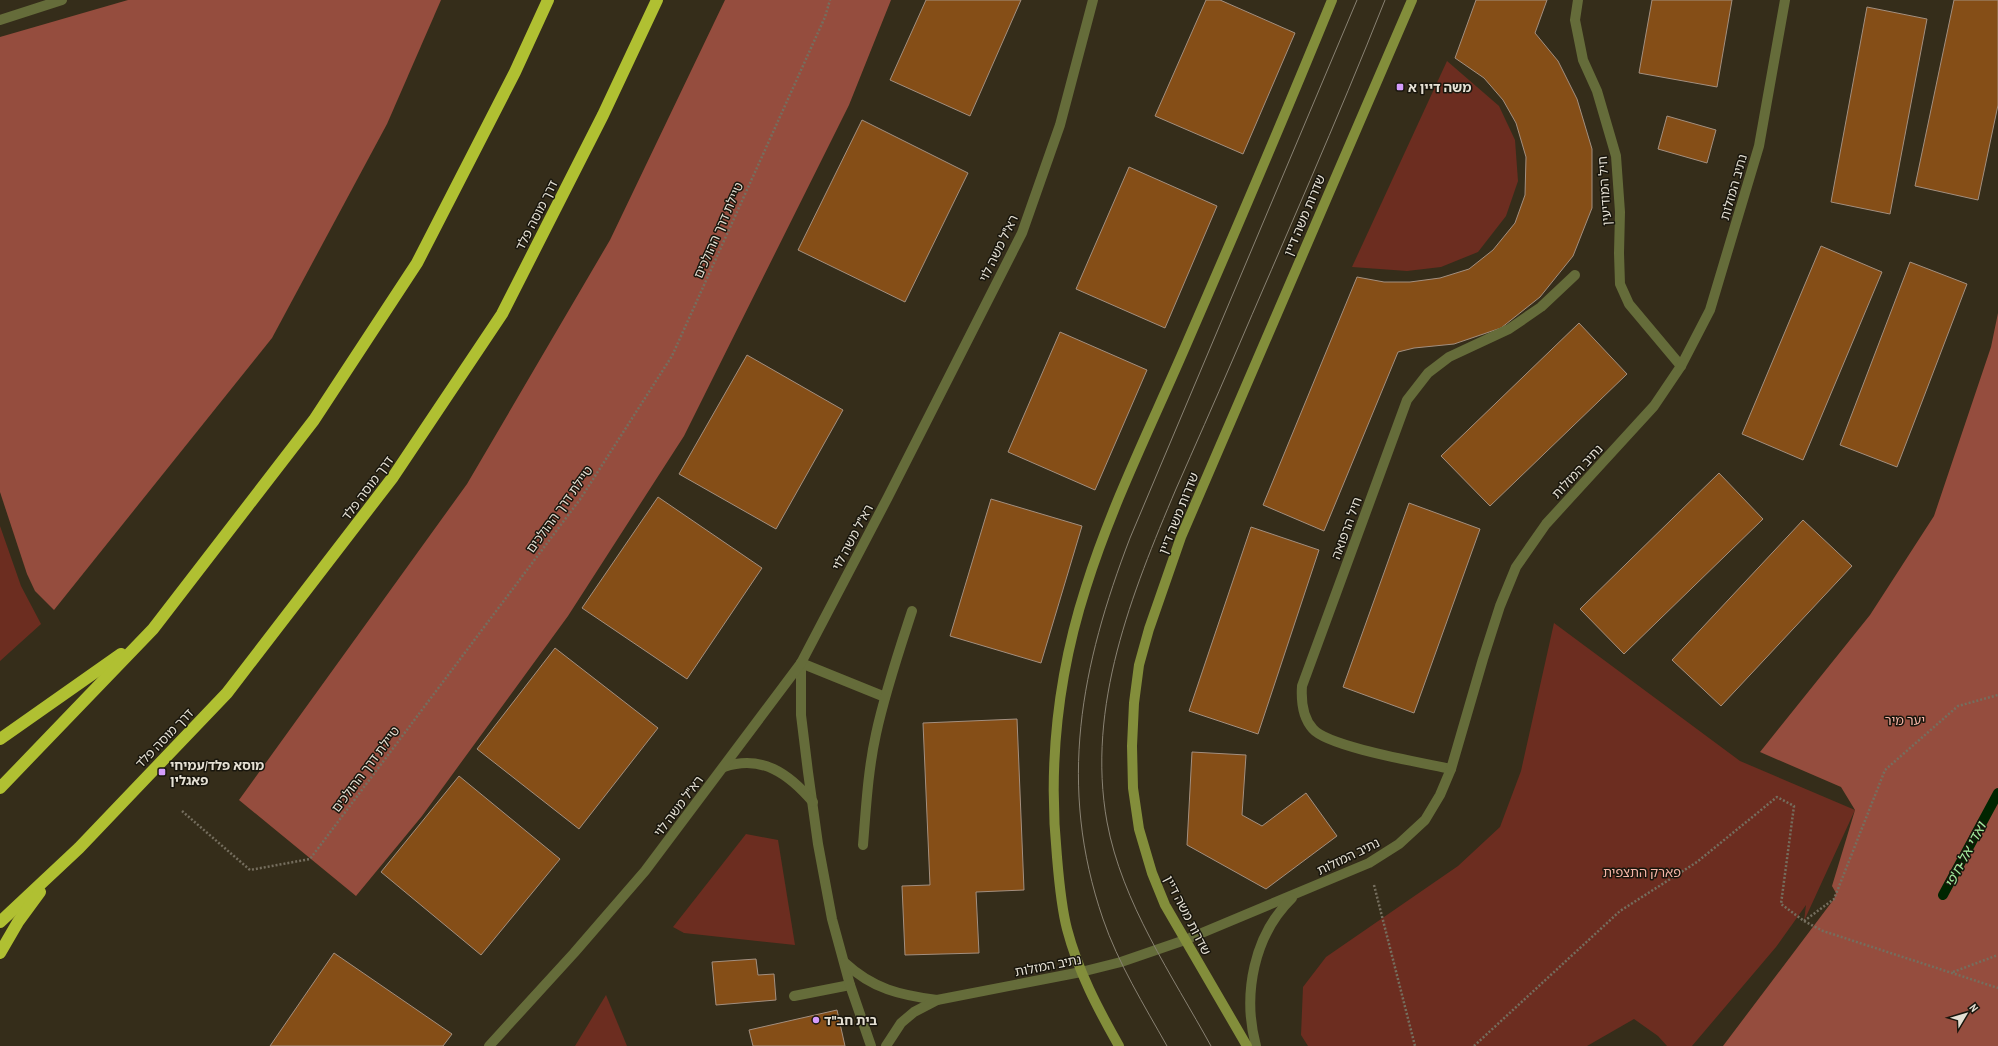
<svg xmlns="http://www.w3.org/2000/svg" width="1998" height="1046" font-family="'Archivo Narrow','Noto Sans Hebrew',sans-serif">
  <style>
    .green { fill: #6c2d20 }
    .forest { fill: #954d3e }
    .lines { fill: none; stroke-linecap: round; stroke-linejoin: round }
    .stream { stroke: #002500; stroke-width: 10 }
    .building { fill: #854e17; stroke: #a38f7f }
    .path { stroke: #756e5e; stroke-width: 2.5; stroke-dasharray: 2 2; stroke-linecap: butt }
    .lane { stroke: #656c3a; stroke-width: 10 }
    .street { stroke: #656c3a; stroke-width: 10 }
    .secondary { stroke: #838e3b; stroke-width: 10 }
    .highway { stroke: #b0c032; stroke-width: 12 }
    .tram { stroke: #898273; stroke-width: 1 }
    .poi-dot { fill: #d49cfc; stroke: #19160d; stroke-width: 1.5 }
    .labels { text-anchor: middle; stroke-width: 3; stroke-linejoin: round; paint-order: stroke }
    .poi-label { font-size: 13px; font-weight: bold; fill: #e5e0d4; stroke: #19160d; text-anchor: start }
    .street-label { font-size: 13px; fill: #e5e0d4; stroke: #19160d }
    .park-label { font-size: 13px; fill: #f6b6a8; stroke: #19160d }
    .water-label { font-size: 14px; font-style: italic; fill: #a3ee9f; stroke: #19160d }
  </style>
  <rect width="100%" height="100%" fill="#352d1a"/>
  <g class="green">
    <path d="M1447 61 1499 106 1515 140 1518 181 1506 216 1478 252 1441 267 1407 271 1352 267Z"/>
    <path d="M0 526 21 586 41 624 0 661Z"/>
    <path d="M1554 623 1740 761 1855 810 1804 921 1806 905 1776 947 1692 1046H1667L1658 1036 1634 1019 1587 1046H1308L1301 1035 1303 987 1326 957 1458 866 1500 827 1521 771Z"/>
    <path d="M746 834 778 840 795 945 684 933 673 927Z"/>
    <path d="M606 995 627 1046H575Z"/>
  </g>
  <g class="forest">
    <path d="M128 0H441L387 124 272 338 54 610 35 591 27 574 0 492V37Z"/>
    <path d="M725 0H891L849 105 684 436 568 616 422 816 356 896 239 800 467 484 610 240Z"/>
    <path d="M1998 313V1046H1723L1834 899 1836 893 1832 886 1855 810 1841 787 1760 752 1870 615 1934 516 1991 347Z"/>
  </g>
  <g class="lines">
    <path class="stream" d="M1943 895 1998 793"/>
  </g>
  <g class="building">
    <path d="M926 0H1021L970 116 890 80Z"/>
    <path d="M1206 0H1220L1295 33 1243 154 1155 116Z"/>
    <path d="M1476 0H1547L1535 33 1558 61 1577 99 1592 149V208L1573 256 1540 297 1501 328 1454 344 1414 348 1398 352 1324 531 1263 505 1357 277 1384 282H1410L1440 278 1469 269 1493 250 1515 223 1525 195 1526 157 1516 123 1503 100 1484 78 1455 58Z"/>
    <path d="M1652 0H1732L1717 87 1639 73Z"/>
    <path d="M1954 0H1998V105L1978 200 1915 186Z"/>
    <path d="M1867 7 1927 19 1890 214 1831 202Z"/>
    <path d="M1667 116 1716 130 1707 163 1658 149Z"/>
    <path d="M862 120 968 173 905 302 798 250Z"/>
    <path d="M1129 167 1217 206 1165 328 1076 289Z"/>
    <path d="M1821 246 1882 272 1803 460 1742 434Z"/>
    <path d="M1910 262 1967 284 1897 467 1840 445Z"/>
    <path d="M1579 323 1627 374 1490 506 1441 456Z"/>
    <path d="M1060 332 1147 370 1095 490 1008 452Z"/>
    <path d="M747 355 843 410 776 529 679 474Z"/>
    <path d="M1719 473 1763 519 1624 654 1580 609Z"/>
    <path d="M658 497 762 568 687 679 582 608Z"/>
    <path d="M991 499 1082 526 1041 663 950 636Z"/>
    <path d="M1409 503 1480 529 1414 713 1343 687Z"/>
    <path d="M1803 520 1852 566 1721 706 1672 660Z"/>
    <path d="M1251 527 1319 550 1258 734 1189 711Z"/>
    <path d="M555 648 658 728 579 829 477 749Z"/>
    <path d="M1017 719 1024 890 976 892 979 953 905 955 902 886 930 885 923 723Z"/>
    <path d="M1192 752 1246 755 1242 815 1262 826 1306 793 1337 836 1266 889 1187 845Z"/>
    <path d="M459 776 560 859 481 955 381 872Z"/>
    <path d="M334 953 452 1034 443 1046H270Z"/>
    <path d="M756 959 758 975 774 974 776 1000 716 1005 712 962Z"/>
    <path d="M837 1010 845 1046H753L749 1030Z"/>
  </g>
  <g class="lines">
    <g class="path">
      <path d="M182 811 250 870 310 859 581 498 672 356 825 17 830 0"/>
      <path d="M1374 885 1415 1046"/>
      <path d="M1804 921 1834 899 1885 770 1958 706 1998 695"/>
      <path d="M1953 972 1998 955"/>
      <path d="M1474 1046 1620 911 1697 862 1777 797 1794 806 1781 904 1804 921 1823 931 1998 988"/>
    </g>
    <g class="lane">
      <path d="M0 20 62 0"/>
      <path d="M801 663 885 697"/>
      <path d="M1451 769C1424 763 1328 747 1313 729 1302 717 1301 701 1302 686L1407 400 1428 373 1449 357 1509 329 1541 307 1575 275"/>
      <path d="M863 845C866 808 868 770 876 734 885 692 899 651 912 611"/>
      <path d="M794 996 850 985"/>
    </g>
    <g class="street">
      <path d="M1578 0 1575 20 1583 60 1597 91 1616 156 1620 212 1619 253 1620 284 1629 304 1681 366"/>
      <path d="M801 663V715L808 772 818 844 832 919 850 985 871 1046"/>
      <path d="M724 767C762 754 789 774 813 802"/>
      <path d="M845 963C873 989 900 995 937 1000"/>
      <path d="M489 1046 574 953 645 871 801 663 888 497 1022 233 1060 125 1093 0"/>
      <path d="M886 1046 901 1023 914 1012 937 1000 1081 972 1121 962 1185 940 1369 863 1399 844 1425 820 1440 795 1451 769 1483 659 1500 606 1516 567 1546 524 1654 406 1681 366 1710 310 1759 146 1785 0"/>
      <path d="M1256 1046C1242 994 1254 935 1292 898"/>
    </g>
    <g class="secondary">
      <path d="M1119 1046C1098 1009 1078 971 1067 929 1061 906 1059 881 1057 857 1048 766 1058 674 1086 587 1112 504 1152 424 1186 345 1236 230 1285 115 1332 0"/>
      <path d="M1247 1046 1165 905 1152 873 1139 829 1133 788 1132 746 1134 703 1139 665 1149 629 1181 537 1412 0"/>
    </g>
    <g class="highway">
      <path d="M0 739 121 654"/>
      <path d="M0 788 153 629 314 420 417 263 515 72 548 0"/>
      <path d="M0 922 79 848 227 693 393 477 502 314 603 115 657 0"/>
      <path d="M0 953 18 922 40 892"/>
    </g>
    <g class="tram">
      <path d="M1167 1046C1144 1005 1118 963 1103 919 1057 785 1081 666 1130 538L1357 0"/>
      <path d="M1211 1046C1172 975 1122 903 1107 822 1086 706 1132 593 1176 489 1195 446 1214 403 1233 359 1284 240 1337 121 1385 0"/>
    </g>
  </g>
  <g class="poi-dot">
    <rect x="1396" y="83" width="8" height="8" rx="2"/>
    <rect x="158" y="768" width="8" height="8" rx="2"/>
    <circle cx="816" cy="1020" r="4"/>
  </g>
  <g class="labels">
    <g class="poi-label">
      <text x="1408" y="92">משה דיין א</text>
      <text x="170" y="770">מוסא פלד/עמיחי<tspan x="170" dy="15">פאגלין</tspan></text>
      <text x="824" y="1025">בית חב"ד</text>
    </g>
    <g class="street-label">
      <text transform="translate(1733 187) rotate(-74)" y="5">נתיב המזלות</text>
      <text transform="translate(1604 191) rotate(-94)" y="5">חיל המודיעין</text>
      <text transform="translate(536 215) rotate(-63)" y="5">דרך מוסה פלד</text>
      <text transform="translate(1304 215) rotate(-67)" y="5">שדרות משה דיין</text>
      <text transform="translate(718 230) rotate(-66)" y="5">טיילת דרך ההולכים</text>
      <text transform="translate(998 248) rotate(-64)" y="5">רא"ל משה לוי</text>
      <text transform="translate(1577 471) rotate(-47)" y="5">נתיב המזלות</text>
      <text transform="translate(367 488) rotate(-53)" y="5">דרך מוסה פלד</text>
      <text transform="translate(559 509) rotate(-54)" y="5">טיילת דרך ההולכים</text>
      <text transform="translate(1178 513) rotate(-68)" y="5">שדרות משה דיין</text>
      <text transform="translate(1346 528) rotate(-70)" y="5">חיל הרפואה</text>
      <text transform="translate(852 537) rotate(-62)" y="5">רא"ל משה לוי</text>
      <text transform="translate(164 738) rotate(-46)" y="5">דרך מוסה פלד</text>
      <text transform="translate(365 769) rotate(-53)" y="5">טיילת דרך ההולכים</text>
      <text transform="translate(678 806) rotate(-53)" y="5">רא"ל משה לוי</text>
      <text transform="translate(1348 856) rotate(-26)" y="5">נתיב המזלות</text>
      <text transform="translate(1188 915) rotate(63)" y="5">שדרות משה דיין</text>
      <text transform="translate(1048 965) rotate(-11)" y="5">נתיב המזלות</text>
    </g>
    <g class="park-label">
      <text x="1905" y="725">יער מיר</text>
      <text x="1642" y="877">פארק התצפית</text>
    </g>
    <g class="water-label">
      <text transform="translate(1965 855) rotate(-62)" y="5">ואדי אל-ח'פי</text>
    </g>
  </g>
  <g transform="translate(1966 1014) rotate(52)" stroke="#19160d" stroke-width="3" paint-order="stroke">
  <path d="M0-3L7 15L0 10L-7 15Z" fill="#e5e0d4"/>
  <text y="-6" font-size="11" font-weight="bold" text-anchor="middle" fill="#e5e0d4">N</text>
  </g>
</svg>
